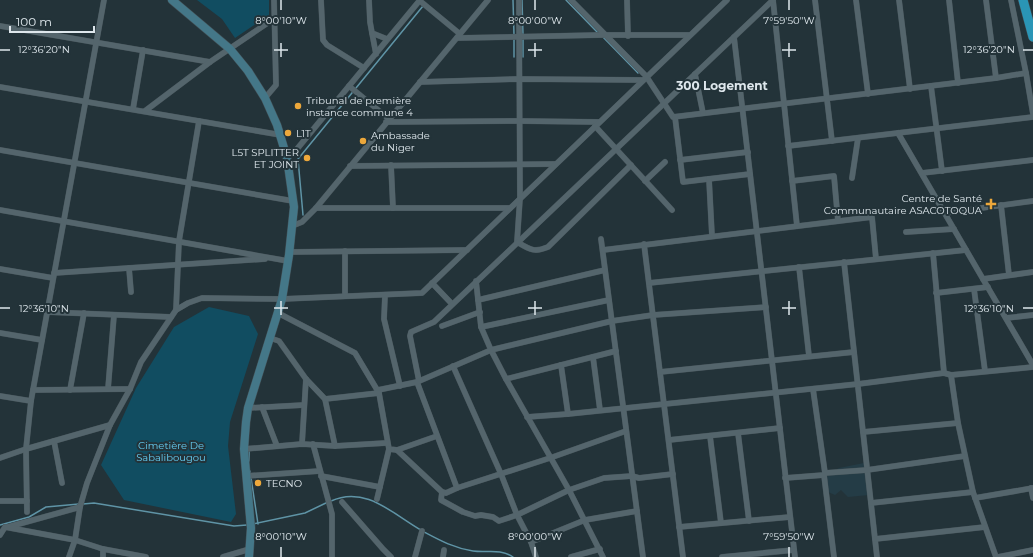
<svg xmlns="http://www.w3.org/2000/svg" width="1033" height="557" font-family="Montserrat,sans-serif">
  <style>
    .built { fill: #243c46 }
    .green { fill: #114d61 }
    .lines { fill: none; stroke-linecap: round; stroke-linejoin: round }
    .stream { stroke: #5f94a6; stroke-width: 1.5 }
    .minor-casing { stroke: #424f55; stroke-width: 6 }
    .secondary-casing { stroke: #424f55; stroke-width: 9 }
    .trunk-casing { stroke: #424f55; stroke-width: 10 }
    .minor { stroke: #54656c; stroke-width: 5.5 }
    .secondary { stroke: #478; stroke-width: 8 }
    .trunk { stroke: #2a95b6; stroke-width: 9 }
    .ticks { fill: none; stroke: #dee7ec; stroke-width: 1.5 }
    .poi-dot { fill: #eda83b; stroke: #233339; stroke-width: 1.5 }
    .labels { text-anchor: middle; stroke-width: 4; stroke-linejoin: round; paint-order: stroke }
    .poi-label { font-size: 10px; fill: #dee7ec; stroke: #233339; text-anchor: start }
    .park-label { font-size: 10px; fill: #65cdf2; stroke: #233339 }
    .quarter-label { font-size: 12px; font-weight: bold; fill: #dee7ec; stroke: #233339 }
    .ticks-label { font-size: 10px; text-anchor: middle; fill: #dee7ec; stroke: #233339; stroke-width: 4; stroke-linejoin: round; paint-order: stroke }
  </style>
  <rect width="100%" height="100%" fill="#233339"/>
  <path class="built" d="M864 463 869 495 848 497 841 490 835 495 828 492 826 476 839 468Z"/>
  <g class="green">
    <path d="M197 0H269V15L235 38 222 19Z"/>
    <path d="M209 307 249 316 258 334 230 422 228 446 236 514 231 522 124 500 101 465 136 388 174 327Z"/>
  </g>
  <g class="lines">
    <g class="stream">
      <path d="M513 0 514 35"/>
      <path d="M522 0 523 35"/>
      <path d="M566 0 599 34"/>
      <path d="M602 36 638 73"/>
      <path d="M514 39V57"/>
      <path d="M523 39V57"/>
      <path d="M303 215 298 159 423 6"/>
      <path d="M249 451V461"/>
      <path d="M250 471 258 524"/>
      <path d="M331 501C365 485 393 514 421 530"/>
      <path d="M83 504 94 503 234 526 247 525"/>
      <path d="M253 524 305 513 328 502"/>
      <path d="M0 525 29 517 46 507 79 504"/>
      <path d="M424 532C441 541 454 548 473 551 487 553 500 548 513 557"/>
    </g>
    <g class="minor-casing">
      <g id="minor">
        <path d="M321 0 323 40 327 45 364 68"/>
        <path d="M369 0 370 22 372 33 387 39"/>
        <path d="M519 0 520 198 517 242C529 249 534 253 548 247L631 165"/>
        <path d="M571 0 646 76 673 117 996 78 1026 73"/>
        <path d="M627 0 628 36"/>
        <path d="M773 0 797 226"/>
        <path d="M815 0 832 141"/>
        <path d="M856 0 868 94"/>
        <path d="M899 0 910 89"/>
        <path d="M949 0 958 83"/>
        <path d="M986 0 996 78"/>
        <path d="M1011 0 1026 73 1033 114"/>
        <path d="M420 1 460 34"/>
        <path d="M0 26 210 62"/>
        <path d="M372 33 376 54"/>
        <path d="M734 37 795 557"/>
        <path d="M457 38 600 35H689"/>
        <path d="M695 74 703 113"/>
        <path d="M420 82 518 79 642 80"/>
        <path d="M349 86 389 119"/>
        <path d="M931 86 942 171"/>
        <path d="M0 87 281 135"/>
        <path d="M265 98 276 85 274 0"/>
        <path d="M133 109 143 50"/>
        <path d="M145 111 210 62 275 18"/>
        <path d="M675 117 683 182 750 174"/>
        <path d="M386 122 519 121 599 122"/>
        <path d="M595 126 672 210"/>
        <path d="M898 133 1033 365"/>
        <path d="M788 146 1033 117"/>
        <path d="M0 150 293 201"/>
        <path d="M287 158 297 149 420 0"/>
        <path d="M680 160 748 152"/>
        <path d="M391 165 393 208"/>
        <path d="M350 166 555 164"/>
        <path d="M922 173 1033 160"/>
        <path d="M852 178 858 138"/>
        <path d="M709 179 712 236"/>
        <path d="M645 181 665 162"/>
        <path d="M792 181 834 176 838 221"/>
        <path d="M1001 205 1009 275"/>
        <path d="M316 208H510"/>
        <path d="M0 210 288 261"/>
        <path d="M945 213 1033 201"/>
        <path d="M292 226 302 222 316 208 488 0"/>
        <path d="M906 232 954 229"/>
        <path d="M601 239 643 557"/>
        <path d="M644 244 683 557"/>
        <path d="M603 250 872 217 876 259"/>
        <path d="M345 251V296"/>
        <path d="M290 252 467 250"/>
        <path d="M933 253 944 373"/>
        <path d="M844 262 877 557"/>
        <path d="M799 267 809 356"/>
        <path d="M129 268 131 292"/>
        <path d="M0 269 53 278"/>
        <path d="M54 273 265 259"/>
        <path d="M983 279 1033 272"/>
        <path d="M476 281 481 327 491 350 506 379 569 490 603 557"/>
        <path d="M432 283 452 304"/>
        <path d="M649 283 966 250"/>
        <path d="M974 289 985 371"/>
        <path d="M936 293 988 287"/>
        <path d="M385 295 384 319 400 386"/>
        <path d="M478 300 605 270"/>
        <path d="M176 310 188 303 202 298 282 299 422 293 727 0"/>
        <path d="M47 312 171 317"/>
        <path d="M278 313 355 353 379 393 389 449 397 450 442 492 446 493 457 488 550 458 626 431"/>
        <path d="M1006 318 1033 315"/>
        <path d="M442 326 480 312"/>
        <path d="M481 327 609 300"/>
        <path d="M0 333 42 340"/>
        <path d="M270 338 279 341 306 379 325 399 335 446"/>
        <path d="M593 357 600 410"/>
        <path d="M561 365 568 414"/>
        <path d="M453 366 501 474 517 515 531 542 536 557"/>
        <path d="M660 372 854 352"/>
        <path d="M951 375 958 423 973 492 996 557"/>
        <path d="M506 379 616 351"/>
        <path d="M419 381 410 336 411 332 434 322 773 0"/>
        <path d="M417 382 457 488"/>
        <path d="M108 389 114 315"/>
        <path d="M813 389 825 473"/>
        <path d="M33 390 130 389"/>
        <path d="M70 390 84 313"/>
        <path d="M378 390 417 382 491 350 612 321 653 315 766 307"/>
        <path d="M0 396 31 401"/>
        <path d="M325 399 379 393"/>
        <path d="M262 407 277 446"/>
        <path d="M248 408 304 405"/>
        <path d="M527 417 568 414 858 384 944 373 951 375 1033 367"/>
        <path d="M863 432 958 423"/>
        <path d="M738 433 749 521"/>
        <path d="M710 436 721 523"/>
        <path d="M669 440 780 428"/>
        <path d="M54 441 62 483"/>
        <path d="M302 444 306 379"/>
        <path d="M313 444 332 514V557"/>
        <path d="M244 449 302 444 335 446 386 443"/>
        <path d="M397 450 437 436"/>
        <path d="M0 458 26 449 110 425"/>
        <path d="M824 475 834 557"/>
        <path d="M246 476 320 471"/>
        <path d="M321 476 380 487"/>
        <path d="M785 478 824 475 825 473 867 470 965 456"/>
        <path d="M1031 488 1033 498"/>
        <path d="M442 492 441 500 463 512 475 516 481 515 493 517 499 521 517 515 569 490 604 478 632 476 639 478 673 474"/>
        <path d="M975 498 1033 488"/>
        <path d="M377 499 389 449"/>
        <path d="M0 501H27"/>
        <path d="M342 502 383 549 391 557"/>
        <path d="M871 503 973 492"/>
        <path d="M27 512 26 449 31 401 104 0"/>
        <path d="M8 527 80 507"/>
        <path d="M679 527 790 517"/>
        <path d="M0 535 5 527 75 540 103 549 146 557"/>
        <path d="M875 539 985 527"/>
        <path d="M531 542 585 520 637 511"/>
        <path d="M69 557 75 540 80 507 87 483 110 425 130 389 141 362 176 310 179 241 199 121"/>
        <path d="M103 557V549"/>
        <path d="M223 557 250 549"/>
        <path d="M415 557 422 531"/>
        <path d="M443 557 444 550"/>
        <path d="M571 557 600 549"/>
        <path d="M722 557 794 550"/>
        <path d="M998 557 1033 550"/>
      </g>
    </g>
    <g class="secondary-casing">
      <path id="secondary" d="M172 0 230 49 248 71 265 98 277 125 287 158 294 207 289 255 282 299 248 408 246 422 244 449 251 528 249 557"/>
    </g>
    <g class="trunk-casing">
      <path id="trunk" d="M1023 0 1033 37"/>
    </g>
    <use href="#minor" class="minor"/>
    <use href="#secondary" class="secondary"/>
    <use href="#trunk" class="trunk"/>
  </g>
  <path class="ticks" d="M281 0V10M535 0V10M789 0V10M281 43V57M535 43V57M789 43V57M0 50H10M274 50H288M528 50H542M782 50H796M1023 50H1033M281 301V315M535 301V315M789 301V315M0 308H10M274 308H288M528 308H542M782 308H796M1023 308H1033M281 547V557M535 547V557M789 547V557"/>
  <g class="poi-dot">
    <circle cx="298" cy="106" r="4"/>
    <circle cx="288" cy="133" r="4"/>
    <circle cx="363" cy="141" r="4"/>
    <circle cx="307" cy="158" r="4"/>
    <path d="M989 198h4v4h4v4h-4v4h-4v-4h-4v-4h4z"/>
    <circle cx="258" cy="483" r="4"/>
  </g>
  <g class="labels">
    <g class="poi-label">
      <text x="306" y="104">Tribunal de première<tspan x="306" dy="12">instance commune 4</tspan></text>
      <text x="296" y="137">L1T</text>
      <text x="371" y="139">Ambassade<tspan x="371" dy="12">du Niger</tspan></text>
      <text x="299" y="156" text-anchor="end">L5T SPLITTER<tspan x="299" dy="12">ET JOINT</tspan></text>
      <text x="982" y="202" text-anchor="end">Centre de Santé<tspan x="982" dy="12">Communautaire ASACOTOQUA</tspan></text>
      <text x="266" y="487">TECNO</text>
    </g>
    <g class="park-label">
      <text x="171" y="449">Cimetière De<tspan x="171" dy="12">Sabalibougou</tspan></text>
    </g>
    <g class="quarter-label">
      <text x="722" y="90">300 Logement</text>
    </g>
  </g>
  <g class="ticks-label">
    <text x="281" y="24">8°00'10"W</text>
    <text x="535" y="24">8°00'00"W</text>
    <text x="789" y="24">7°59'50"W</text>
    <text x="44" y="53">12°36'20"N</text>
    <text x="989" y="53">12°36'20"N</text>
    <text x="44" y="312">12°36'10"N</text>
    <text x="989" y="312">12°36'10"N</text>
    <text x="281" y="540">8°00'10"W</text>
    <text x="535" y="540">8°00'00"W</text>
    <text x="789" y="540">7°59'50"W</text>
  </g>
  <path d="M10 26v6h84v-6" fill="none" stroke="#dee7ec" stroke-width="2"/>
  <text x="16" y="26" font-size="12" fill="#dee7ec" stroke="#233339" stroke-width="3" paint-order="stroke">100 m</text>
</svg>
